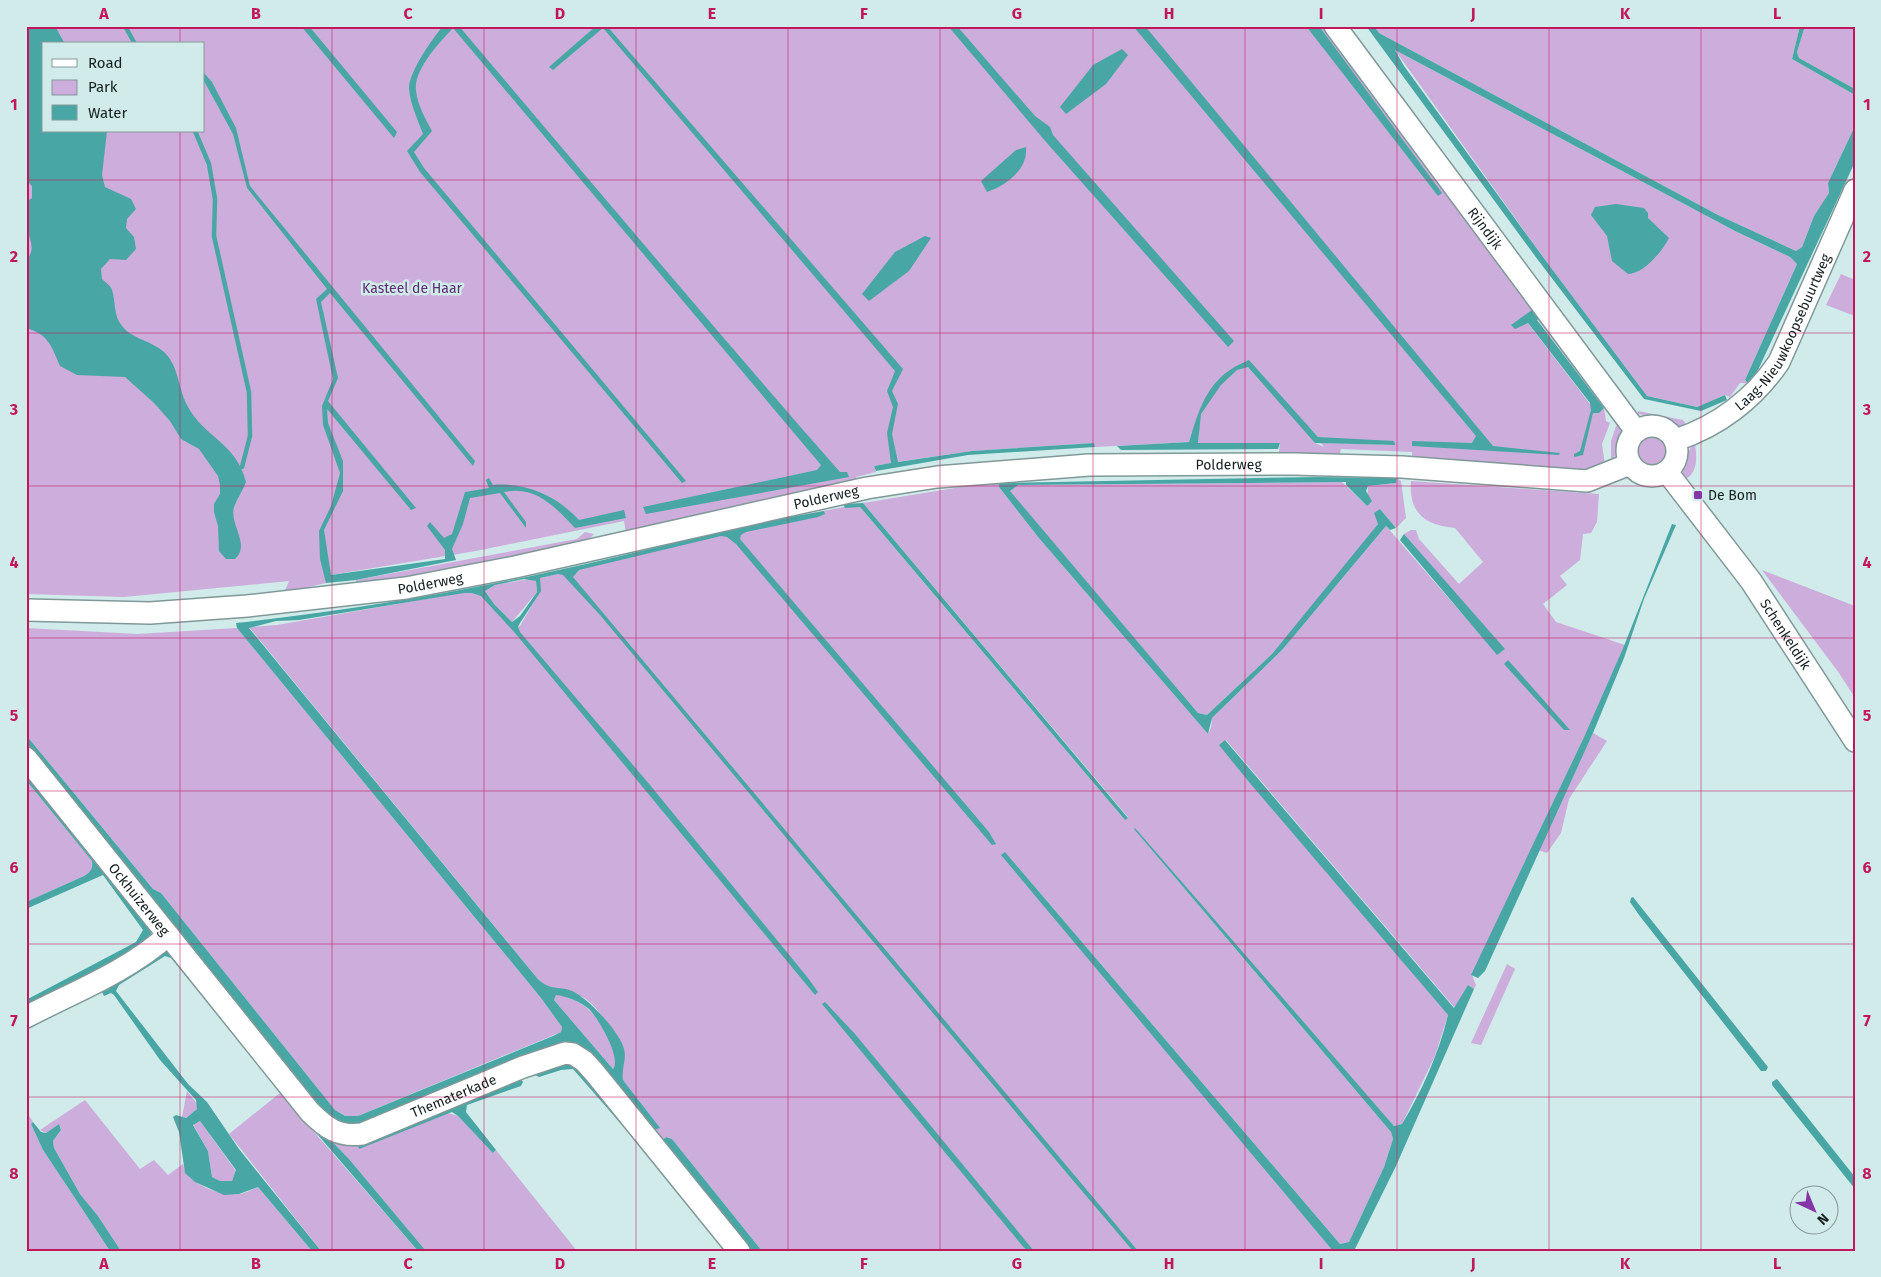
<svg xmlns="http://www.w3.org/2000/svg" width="1881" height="1277" font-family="'Fira Sans',sans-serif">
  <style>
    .green { fill: #ccaddc; fill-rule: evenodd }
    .water { fill: #48a7a5; fill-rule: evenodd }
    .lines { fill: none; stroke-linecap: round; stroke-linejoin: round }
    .stream { stroke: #48a7a5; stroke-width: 4.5 }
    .minor-casing { stroke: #809998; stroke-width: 24 }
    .minor { stroke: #fff; stroke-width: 21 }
    .grid { fill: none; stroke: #c2185b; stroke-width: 1; stroke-opacity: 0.55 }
    .poi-dot { fill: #8536a6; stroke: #d0ebea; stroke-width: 2 }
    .labels { text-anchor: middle; stroke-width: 5; stroke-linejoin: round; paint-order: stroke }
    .street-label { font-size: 14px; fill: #151f1f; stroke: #d0ebea }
    .park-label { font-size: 14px; fill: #5c2d71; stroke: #d0ebea }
    .poi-label { font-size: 14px; fill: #151f1f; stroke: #d0ebea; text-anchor: start }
    .neatline { fill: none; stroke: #c2185b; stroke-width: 2 }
    .grid-label { font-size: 16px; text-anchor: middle; font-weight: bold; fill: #c2185b }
  </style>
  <rect width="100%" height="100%" fill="#d0ebea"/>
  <g class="green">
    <path d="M26 26H1326L1536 307 1523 317 1597 413 1604 408 1537 319 1542 316 1610 405 1604 408 1606 421 1610 423 1602 444 1605 465 1591 473 1412 463V452L1341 449 1338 460H1278L1280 443H1198L1199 431H1192L1189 442 1095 447 1094 443 972 451 897 462 896 455 891 463 874 466 876 472 856 477 860 486 626 533 624 521 476 551 331 575 326 583 284 593 289 581 124 597 26 594ZM44 44H204V131H44ZM1310 428 1318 437 1394 445 1321 443 1324 447 1315 443Z"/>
    <path d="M1374 26H1800L1792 59 1855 95V126L1828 183 1829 193 1826 200 1814 216 1802 247 1796 251 1718 215 1379 33Z"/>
    <path d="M1805 26H1855V89L1799 58 1797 52Z"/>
    <path d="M1395 50 1735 231 1790 257 1797 264 1745 380 1748 383H1740L1730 397 1725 395 1697 407 1647 396 1543 257Z"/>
    <path d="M1841 274 1855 280V316L1826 305Z"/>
    <path d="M1638 411 1683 420 1688 427 1681 429 1668 420 1638 414Z"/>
    <path d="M1622 423 1623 434 1618 454 1611 459V441L1616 426Z"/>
    <circle cx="1653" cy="451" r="17"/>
    <path d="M1693 444 1695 445C1697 457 1698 475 1683 480 1682 467 1686 455 1693 444Z"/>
    <path d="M1397 478 1401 481 1406 518 1396 528 1380 509 1378 524 1330 586 1272 654 1207 715 1198 713 1009 491 1018 485 1342 482 1367 506 1368 486 1396 483Z"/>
    <path d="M1411 481 1599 494 1597 522 1591 533 1583 534 1580 560 1560 576 1567 585 1543 604 1556 622 1625 645 1584 737 1472 975 1476 985 1474 989 1468 985 1455 1008 1226 740 1220 745 1448 1015 1435 1056 1402 1124 1394 1126 1134 829 1391 1132 1393 1139 1384 1167 1349 1242 1340 1244 1005 852 1333 1251H762L672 1139 666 1137 662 1140 623 1123 569 1063 537 1071 521 1080 520 1078 448 1113 458 1116 494 1153 496 1150 577 1251H426L349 1159 300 1108 171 952 126 959 151 930 26 772V742L108 846 338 1124 559 1049 659 1128 623 1080 621 1072 624 1064C614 1042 605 1011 584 998 573 991 559 990 547 987L537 978 249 627 277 625 477 590 512 629 520 626 540 591V578L802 515 844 507H860L1125 820 1128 817 863 503 973 485 1002 483H999V487L1038 537 1208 734 1211 728 1212 718 1283 649 1386 526 1497 654 1504 650 1404 534 1411 530H1416L1419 539 1459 584 1483 562 1455 528C1424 525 1409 513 1411 481Z"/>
    <path d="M585 532 594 534 584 544 356 587V580L577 539Z"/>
    <path d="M1762 570 1855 606V698L1839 673Z"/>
    <path d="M529 579 536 581 537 592 512 622 494 604 485 591 495 585Z"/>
    <path d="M26 628 137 634 237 628 541 998 562 1027 561 1032 358 1116H345L335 1110 161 893 153 889 26 735Z"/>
    <path d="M1593 733 1607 741 1569 799 1561 833 1547 853 1538 850Z"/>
    <path d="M26 780 92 861C93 870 91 872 84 876L26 902Z"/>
    <path d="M1507 964 1515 969 1481 1045 1471 1043Z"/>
    <path d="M556 994C566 996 581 1002 588 1009 601 1020 616 1048 616 1065L613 1069 554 1000Z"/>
    <path d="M187 1091 198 1105 197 1109 186 1118 182 1117Z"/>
    <path d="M280 1093 418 1251H321L229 1134Z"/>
    <path d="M85 1100 140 1169 154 1160 168 1175 183 1164C187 1184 219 1196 239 1194 245 1194 252 1189 258 1187L312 1251H121L98 1216 80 1194 54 1148 53 1141 61 1130 59 1124 46 1133 40 1130Z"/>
    <path d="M26 1111 33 1122 31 1124 43 1150 110 1251H26Z"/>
    <path d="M200 1121 236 1171 232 1181H220L212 1177 208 1151 193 1124Z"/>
  </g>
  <g class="water">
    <path d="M26 26H55L65 44H44V131H107L102 175 105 187 131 199 136 209 127 219 126 228 134 237 136 249 126 260 110 259 101 269 102 279C105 282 111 286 112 290 116 302 113 315 122 326 132 339 152 341 164 352 179 366 178 388 187 405 203 437 236 442 246 482 243 490 237 499 234 507 229 524 251 545 235 559H226L219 551 218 526 214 512V504L220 494V485L218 476 199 449 181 439 170 421 154 403 125 377 77 375 60 366C51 345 48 334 26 328V260C34 252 32 246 29 235L26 233V202L32 198V186L26 180Z"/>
    <path d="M301 26H309L397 132 394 138Z"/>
    <path d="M443 26H459C585 175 711 325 840 472H847L849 477 646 514 643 507 817 470 821 465 453 28C440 42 413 70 416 91 418 106 425 118 432 131L414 152 424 168 686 481 682 483 420 172 407 151 423 134C418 120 410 104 409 88 409 72 432 39 443 26Z"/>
    <path d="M596 26H607L903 369 892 391 898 404 892 434 898 462 972 451 1094 443 1095 447 968 455 876 471 874 466 891 463 887 433 893 407 887 391 895 371 603 28 553 70 549 67Z"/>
    <path d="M948 26H957L1035 116 1050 127 1053 135 1234 341 1228 347 1046 142Z"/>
    <path d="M1133 26H1145L1493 446 1560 453 1559 455 1412 446V441L1472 443 1476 436Z"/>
    <path d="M1306 26H1319L1442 193 1438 196Z"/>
    <path d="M1366 26H1374L1379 33 1718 215 1796 251 1802 247 1814 216 1829 193 1828 183 1855 126V162L1758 370 1748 383 1745 380 1797 264 1790 257 1735 231 1395 50 1404 66 1543 257 1647 396 1697 407 1725 395 1727 400 1701 411 1644 399 1538 260Z"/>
    <path d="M1800 26H1805L1797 52 1799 58 1855 89V95L1792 59Z"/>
    <path d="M1122 49 1128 55 1106 84 1066 114 1060 107 1093 65Z"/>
    <path d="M204 73 212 82 236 128 250 186 475 461 473 466 330 293 321 302 338 378 328 401 416 508 411 510 327 409 328 423 343 461V491L324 530 331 575 445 559V550L427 526 430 522 444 538 452 534 465 492 489 488 486 480 489 478 493 485C526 482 557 496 579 520L624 510 626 518 575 528C555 507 536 485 504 492L526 522V528L500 493 470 498 463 524 452 549 456 560 356 580 326 583 320 559 319 531 331 506 340 473 323 425 322 406 333 379 316 299 327 289 247 188 233 134 204 81Z"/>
    <path d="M1026 147C1028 169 1007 185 987 192L981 181 1016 150Z"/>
    <path d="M1616 204 1644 208 1648 213V218L1669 238C1662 252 1643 274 1628 274L1612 261 1607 236 1591 215 1595 207Z"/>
    <path d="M925 236 931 238 909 271 869 301 862 294 895 252Z"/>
    <path d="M1536 307 1542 316 1537 320 1604 408 1599 413H1593L1583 455 1574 457V454L1580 451 1591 410 1590 403 1528 323 1515 329 1511 325Z"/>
    <path d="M1249 360 1318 437 1394 441 1395 445 1315 443 1248 367 1237 370 1221 385 1201 414 1198 443H1280L1278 449 1121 450 1117 446 1189 442C1201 403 1209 376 1249 360Z"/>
    <path d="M1316 477 1397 478 1396 483 1368 486 1366 491 1372 501 1367 506 1346 485V482L1018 485 1010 491 1198 713 1207 715 1272 654 1378 524 1374 513 1380 509 1396 528 1390 530 1386 526 1283 649 1212 718 1208 734 1038 537 999 487V483Z"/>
    <path d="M863 503 1128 818 1125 820 866 514 860 507 845 508 843 504Z"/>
    <path d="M824 511 825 514 818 517 746 532 741 535 740 539 989 832 996 844 992 845 736 544 727 537 721 536 579 570 573 577 1138 1251H1133L1065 1171 600 615 563 575 558 574 540 578 541 591 520 623 518 627 520 632 650 785 808 978 818 992 815 995 515 633 481 596 472 593H464L299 620 276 621 249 628 537 978C551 992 557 985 572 991 588 998 620 1032 624 1049 627 1060 621 1069 623 1080L660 1128 651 1131 588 1055 370 1125 338 1124 324 1114 26 742V735L153 889 161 893 335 1110 345 1116H358L553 1036 561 1032 562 1027 541 998 237 628 236 623C343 611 449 594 554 571 644 552 733 526 824 511ZM524 579 536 581 537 592 520 616 512 622 494 604 485 591 495 585ZM556 995C566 996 581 1002 589 1009 598 1018 622 1058 613 1069L554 1000Z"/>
    <path d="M1672 524 1676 525 1644 599 1624 658 1593 733 1485 971 1478 978 1471 975 1584 737 1624 646Z"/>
    <path d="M1404 534 1505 649 1497 655 1400 540Z"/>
    <path d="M1508 660 1570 730H1564L1504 664Z"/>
    <path d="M1225 740 1454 1008 1468 985 1474 989 1396 1166 1354 1251H1333L1001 855 1005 852 1340 1244 1349 1242 1384 1167 1393 1139 1391 1132 1134 829 1135 828 1394 1126 1402 1124C1422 1091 1439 1053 1448 1015L1249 782 1219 745Z"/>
    <path d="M26 772 151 930 150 939 126 959 26 1009V1000L136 942 143 930 103 875 26 909V902L84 876C91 872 93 869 92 861L26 780Z"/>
    <path d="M1633 897 1768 1067 1766 1071H1761L1639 915 1630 902 1631 898Z"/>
    <path d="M161 952H171L207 997 205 999 171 958 165 956 119 985 116 991 188 1084 207 1102 239 1149 321 1251H312L258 1187 239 1194 224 1195 195 1182 185 1173 179 1132 173 1117 176 1115 186 1118 197 1109 196 1100 160 1060 114 995 111 993 104 996 102 992 109 989 111 984ZM200 1121 236 1170 232 1181H220L212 1177 208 1151 193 1125Z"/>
    <path d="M825 1002 855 1034 1034 1251H1027L1020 1243 822 1004Z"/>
    <path d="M569 1063 580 1069 623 1123 622 1125 573 1069 561 1070 539 1077 535 1075V1072Z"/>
    <path d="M520 1078 523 1082 521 1086 467 1105 466 1112 496 1150 493 1153 458 1116 452 1112 359 1149 358 1144Z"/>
    <path d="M1777 1079 1855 1177V1189L1772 1085V1082Z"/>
    <path d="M33 1122 41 1132 46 1133 59 1124 61 1130 53 1141 54 1148 80 1194 98 1216 121 1251H110L43 1150 31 1124Z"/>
    <path d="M316 1125 349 1159 426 1251H418L311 1127Z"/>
    <path d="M666 1137 672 1139 762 1251H748L658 1144Z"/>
  </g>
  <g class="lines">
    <g class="stream">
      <path d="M125 26 135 44"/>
      <path d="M195 131 209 164 215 199 214 236 249 392 250 436 242 467"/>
    </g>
    <g class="minor-casing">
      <g id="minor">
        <path id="s1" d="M1335 26 1636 431"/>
        <circle cx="1652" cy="451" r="25"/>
        <path id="s2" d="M1676 440C1718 426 1754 399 1779 362L1855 190"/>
        <path id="s3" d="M1667 472 1751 581 1855 741"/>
        <path id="s4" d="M26 610 150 613 247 606 406 588 515 567 867 488 937 477 1089 465 1294 464 1402 467 1587 481 1630 464"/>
        <path id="s5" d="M26 758 168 935C129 971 74 992 26 1017"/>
        <path id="s6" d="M168 935 310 1112C326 1128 338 1137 362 1134L523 1067 565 1053 573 1054 584 1061 594 1072 739 1251"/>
      </g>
    </g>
    <use href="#minor" class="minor"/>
  </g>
  <path class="grid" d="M180 26V44M332 26V1251M484 26V1251M636 26V1251M788 26V1251M940 26V1251M1093 26V1251M1245 26V1251M1397 26V1251M1549 26V1251M1701 26V1251M180 131V1251M26 180H1855M26 333H1855M26 486H1855M26 638H1855M26 791H1855M26 944H1855M26 1097H1855"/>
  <rect class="poi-dot" x="1693" y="490" width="10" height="10" rx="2.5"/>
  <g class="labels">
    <g class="street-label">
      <text dy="5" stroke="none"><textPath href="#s1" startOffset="252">Rijndijk</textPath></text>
      <text dy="5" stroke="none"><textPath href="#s2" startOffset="159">Laag-Nieuwkoopsebuurtweg</textPath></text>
      <text dy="5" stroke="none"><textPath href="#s4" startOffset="1216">Polderweg</textPath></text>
      <text dy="5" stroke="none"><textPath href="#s4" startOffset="811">Polderweg</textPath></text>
      <text dy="5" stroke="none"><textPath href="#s4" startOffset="406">Polderweg</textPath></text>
      <text dy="5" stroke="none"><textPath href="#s3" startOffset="201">Schenkeldijk</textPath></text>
      <text dy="5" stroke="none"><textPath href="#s5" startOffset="181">Ockhuizerweg</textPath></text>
      <text dy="5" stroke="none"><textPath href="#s6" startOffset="385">Thematerkade</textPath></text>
    </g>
    <g class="park-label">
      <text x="412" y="293">Kasteel de Haar</text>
    </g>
    <g class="poi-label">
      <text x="1708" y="500">De Bom</text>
    </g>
  </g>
  <rect width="1881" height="1277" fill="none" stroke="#d0ebea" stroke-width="55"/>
  <rect x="42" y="42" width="162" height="90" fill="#d0ebea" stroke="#859999"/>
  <rect x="52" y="59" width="25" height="8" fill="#ffffff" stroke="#859999"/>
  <text x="88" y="68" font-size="15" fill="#151f1f">Road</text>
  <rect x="52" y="80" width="25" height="15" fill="#ccaddc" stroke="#859999"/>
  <text x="88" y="92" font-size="15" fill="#151f1f">Park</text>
  <rect x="52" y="105" width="25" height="15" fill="#48a7a5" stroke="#859999"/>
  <text x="88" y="118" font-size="15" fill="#151f1f">Water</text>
  <g transform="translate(1814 1210) rotate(136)"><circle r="24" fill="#d0ebea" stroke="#859999"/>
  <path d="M0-4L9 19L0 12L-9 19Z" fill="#8536a6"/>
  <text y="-8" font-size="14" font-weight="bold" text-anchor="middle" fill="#151f1f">N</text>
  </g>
  <rect x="28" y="28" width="1826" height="1222" class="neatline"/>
  <g class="grid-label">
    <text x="104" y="19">A</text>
    <text x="256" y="19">B</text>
    <text x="408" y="19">C</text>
    <text x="560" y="19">D</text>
    <text x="712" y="19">E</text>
    <text x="864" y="19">F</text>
    <text x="1017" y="19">G</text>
    <text x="1169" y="19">H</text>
    <text x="1321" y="19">I</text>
    <text x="1473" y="19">J</text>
    <text x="1625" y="19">K</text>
    <text x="1777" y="19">L</text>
    <text x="14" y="110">1</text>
    <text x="1867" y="110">1</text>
    <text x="14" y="262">2</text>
    <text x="1867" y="262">2</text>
    <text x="14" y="415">3</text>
    <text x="1867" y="415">3</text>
    <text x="14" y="568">4</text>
    <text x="1867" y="568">4</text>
    <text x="14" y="721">5</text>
    <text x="1867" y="721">5</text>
    <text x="14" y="873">6</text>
    <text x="1867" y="873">6</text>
    <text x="14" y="1026">7</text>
    <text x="1867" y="1026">7</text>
    <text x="14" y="1179">8</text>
    <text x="1867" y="1179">8</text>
    <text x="104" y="1269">A</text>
    <text x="256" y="1269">B</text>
    <text x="408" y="1269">C</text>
    <text x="560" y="1269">D</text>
    <text x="712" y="1269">E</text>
    <text x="864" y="1269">F</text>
    <text x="1017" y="1269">G</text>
    <text x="1169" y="1269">H</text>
    <text x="1321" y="1269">I</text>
    <text x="1473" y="1269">J</text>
    <text x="1625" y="1269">K</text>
    <text x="1777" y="1269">L</text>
  </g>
</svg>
